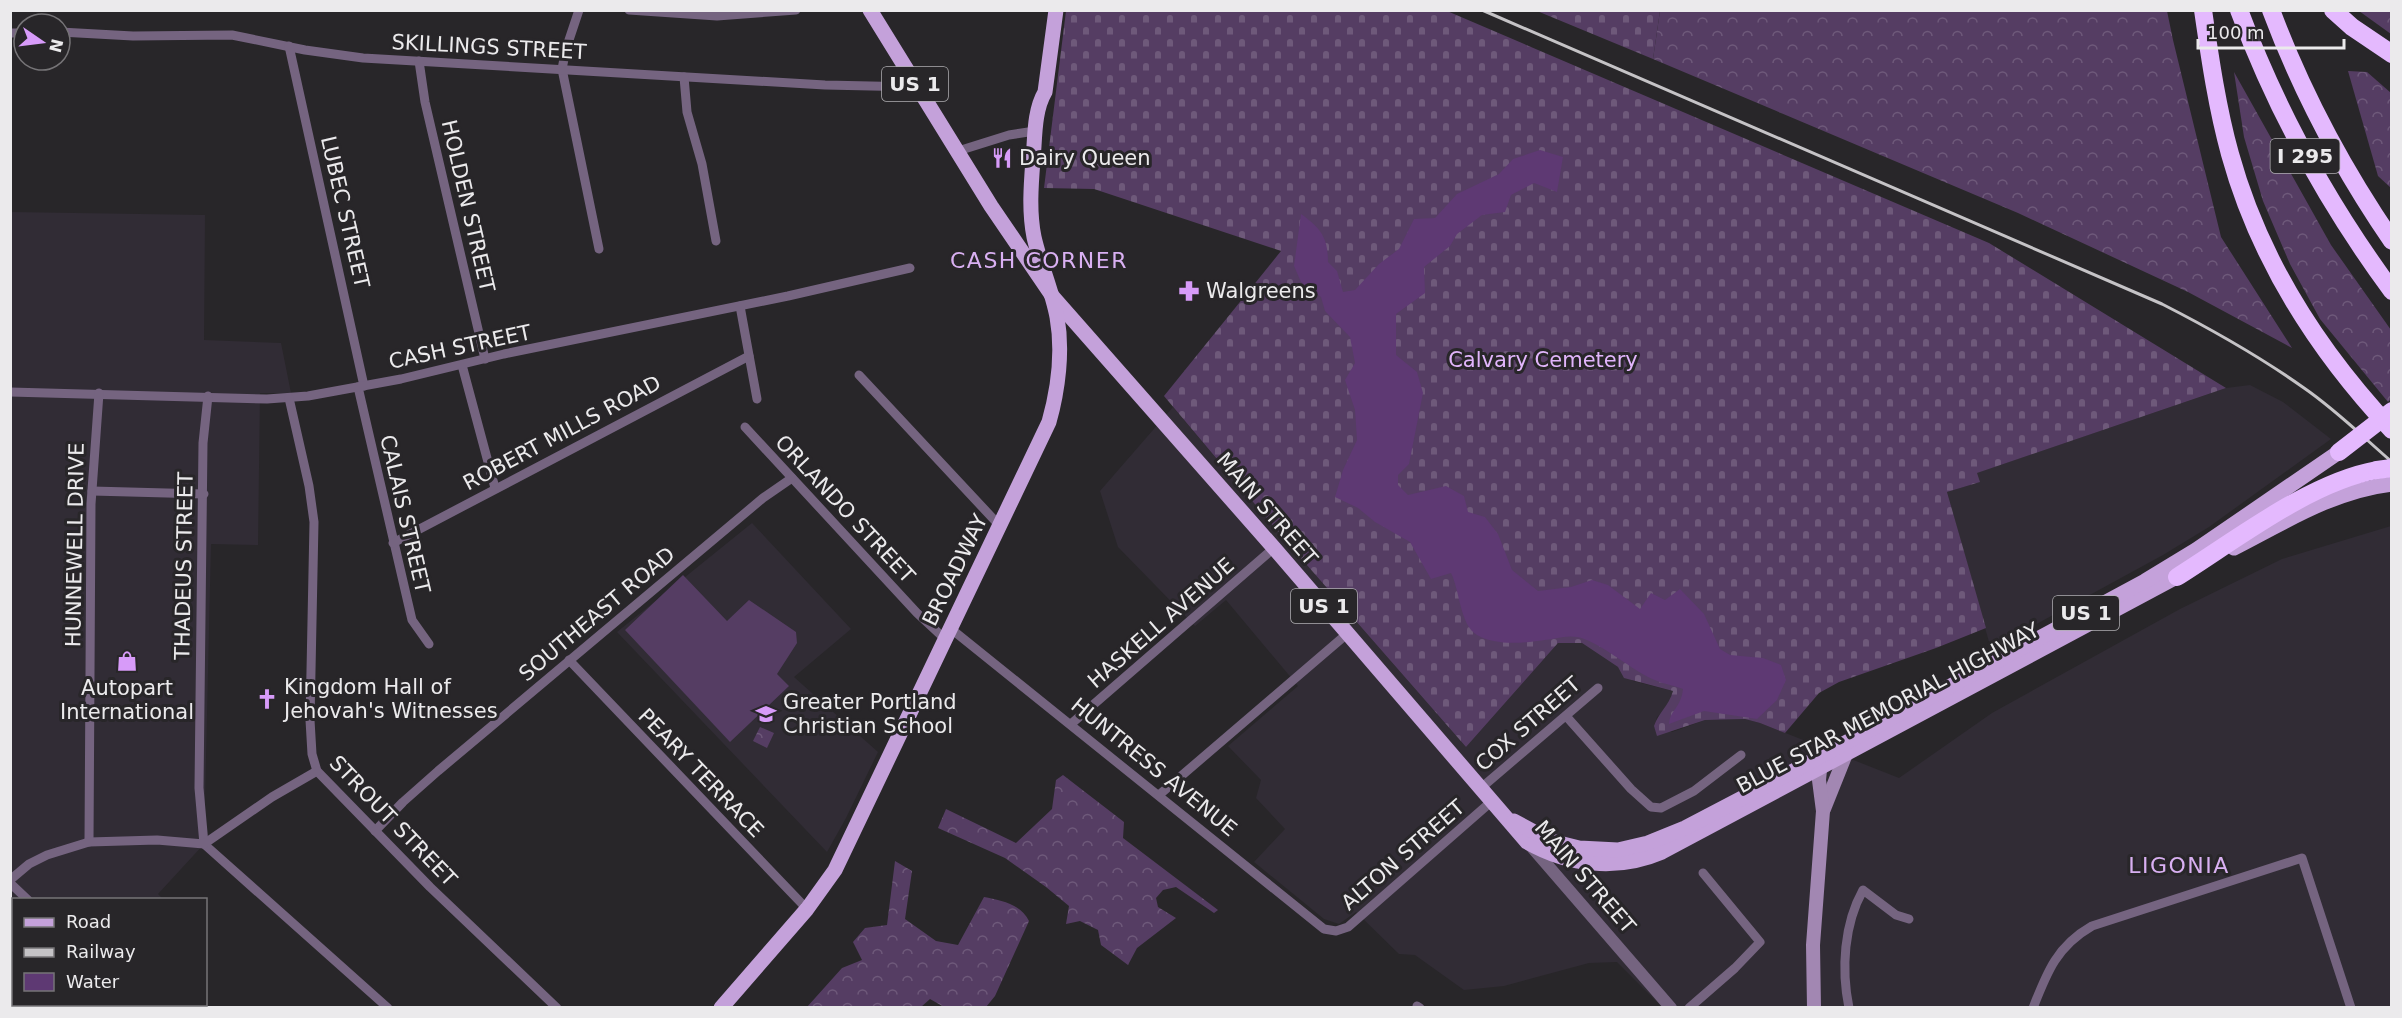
<svg xmlns="http://www.w3.org/2000/svg" width="2402" height="1018" font-family="'DejaVu Sans',sans-serif">
  <style>
    .built { fill: #312c35 }
    .grass { fill: #553d63 }
    .forest { fill: url(#forest-crowns) }
    .cemetery { fill: url(#cemetery-stones) }
    .water { fill: #5e3973 }
    .lines { fill: none; stroke-linecap: round; stroke-linejoin: round }
    .minor { stroke: #756480; stroke-width: 9 }
    .tertiary { stroke: #756480; stroke-width: 12 }
    .secondary { stroke: #a287b2; stroke-width: 14 }
    .primary { stroke: #c4a1da; stroke-width: 15 }
    .motorway { stroke: #e4b9fe; stroke-width: 18 }
    .rail { stroke: #c5c3c6; stroke-width: 3 }
    .motorway-bridge { stroke: #e4b9fe; stroke-width: 18 }
    .labels { text-anchor: middle; stroke-width: 6; stroke-linejoin: round; paint-order: stroke }
    .shield { fill: #282629; stroke: #b0afb2; stroke-width: 1.5 }
    .shield-label { font-size: 20px; font-weight: bold; fill: #ebeaec }
    .street-label { font-size: 21px; fill: #ebeaec; stroke: #282629 }
    .poi-label { font-size: 21px; fill: #ebeaec; stroke: #282629; text-anchor: start }
    .park-label { font-size: 21px; fill: #e1b5fb; stroke: #282629 }
    .neighbourhood-label { font-size: 22px; letter-spacing: 1.5px; fill: #d9b0f2; stroke: #282629 }
  </style>
  <defs>
    <pattern id="forest-crowns" width="20" height="18" patternUnits="userSpaceOnUse" patternTransform="scale(1.5)"><rect width="20" height="18" fill="#553d63"/><path d="M2 6a3 3 0 1 1 6 0M12 15a3 3 0 1 1 6 0" fill="none" stroke="#6e597a"/></pattern>
    <pattern id="cemetery-stones" width="16" height="16" patternUnits="userSpaceOnUse" patternTransform="scale(1.5)"><rect width="16" height="16" fill="#553d63"/><path d="M2 7V4a2 2 0 0 1 4 0v3zM10 15v-3a2 2 0 0 1 4 0v3z" fill="#6e597a"/></pattern>
  </defs>
  <rect width="100%" height="100%" fill="#282629"/>
  <g class="built">
    <path d="M11 212 205 215 204 340 281 343 291 393H260L258 545 211 544 204 844 158 894 163 899 14 900V1004L167 1005 164 1008H11Z"/>
    <path d="M2250 385 2283 402 2331 439 2209 527 2163 555 1991 649 1947 492 1979 482 1976 473 2226 388Z"/>
    <path d="M1173 407 1285 540 1466 747 1558 643H1582L1618 667 1633 681 1673 691 1671 700 1664 711 1657 717 1654 727 1672 732 1705 720 1745 719 1760 723 1899 778 1992 713 2180 609 2282 559 2391 526V1007H1662L1617 962 1589 963 1504 986 1464 990 1415 955 1399 954 1356 912 1339 924 1324 919 1254 862 1285 829 1256 798 1261 780 1228 746 1298 686 1226 600 1195 626 1118 547 1100 491Z"/>
    <path d="M752 523 851 629 794 677 878 752 846 818 827 852 617 632Z"/>
  </g>
  <path class="grass" d="M683 575 727 621 749 600 796 632 797 643 777 674 789 686 730 742 625 630Z"/>
  <g class="forest">
    <path d="M1660 11H2167L2173 40 2221 237 2292 348 2188 292 2018 213 1653 59Z"/>
    <path d="M2359 11H2391V34Z"/>
    <path d="M2348 71 2367 72 2391 93V188L2378 176Z"/>
    <path d="M2234 72 2331 245 2391 330V399L2388 402 2320 319 2290 264 2263 201 2244 137Z"/>
    <path d="M760 727 774 733 767 748 753 741Z"/>
    <path d="M1063 775 1124 822 1123 838 1218 910 1214 913 1176 887 1163 890 1156 898 1158 907 1176 918 1137 948 1128 965 1101 945 1098 930 1080 921 1066 924 1069 906 1046 887 1005 858 938 828 946 809 1016 843 1052 809 1056 780Z"/>
    <path d="M895 861 912 871 905 919 936 941 958 945 984 897C1000 900 1021 904 1029 921L995 996 986 1007H944L930 999 921 1007H807L842 968 862 960 853 942 865 928 887 925Z"/>
  </g>
  <g class="cemetery">
    <path d="M1066 11H1447L1989 243 2226 388 1977 473 1980 482 1947 492 1986 628 1936 648 1839 682 1819 693 1785 733 1760 723 1745 719 1705 720 1657 736 1654 726C1658 713 1669 706 1673 691L1624 678 1618 667 1582 643H1558L1466 747 1285 540 1164 396 1281 251 1094 189 1044 188Z"/>
    <path d="M1537 11H1660L1653 59Z"/>
  </g>
  <path class="water" d="M1540 150 1563 157 1557 192 1534 183 1511 195 1505 212 1482 215 1457 234 1450 246 1424 267 1425 293 1396 314V355L1417 372 1423 393 1409 464 1398 475V485L1408 495 1446 486 1464 496 1468 512 1485 517 1498 534 1512 570 1538 591 1571 587 1592 580 1608 585 1640 609 1651 593 1665 600 1680 589 1704 614 1720 649 1730 655 1763 658 1781 665 1786 680 1777 700 1757 719 1704 711 1669 724C1670 710 1681 708 1683 689 1672 685 1659 683 1648 677 1630 668 1596 640 1577 637 1565 635 1556 639 1545 640 1525 643 1495 646 1477 635 1460 625 1460 591 1451 573L1431 579 1410 542 1375 522 1358 508 1335 497 1343 470 1357 440 1355 410 1345 380 1355 363 1350 337 1325 311 1321 297 1301 282 1294 266 1301 214C1321 228 1328 238 1328 262L1337 271 1343 292 1355 290 1379 264 1399 249 1414 219 1435 218 1457 194 1499 174 1513 159Z"/>
  <g class="lines">
    <g class="minor">
      <path d="M579 10 566 49 562 69 599 249"/>
      <path d="M629 10 717 16 796 10"/>
      <path d="M60 32 133 36 232 35 305 50 363 58 825 85 917 87"/>
      <path d="M10 33H24"/>
      <path d="M289 46 364 386"/>
      <path d="M419 61 425 102 485 359"/>
      <path d="M684 77 687 112 702 164 716 241"/>
      <path d="M958 151 1009 135 1035 131"/>
      <path d="M740 306 757 399"/>
      <path d="M462 365 495 488"/>
      <path d="M859 375 999 525"/>
      <path d="M358 387 412 620 429 644"/>
      <path d="M10 392 267 399 308 396 401 379 504 354 788 296 910 268"/>
      <path d="M208 396 203 443 199 788 204 844 388 1008"/>
      <path d="M289 398 309 486 314 522 310 720 312 754 317 771 430 887 557 1008"/>
      <path d="M745 427 917 613 945 639"/>
      <path d="M92 491 204 494"/>
      <path d="M393 543 749 356"/>
      <path d="M950 628 1324 929 1336 931 1348 927 1492 801"/>
      <path d="M569 660 807 909"/>
      <path d="M1566 716 1631 789 1651 807 1661 808 1694 791 1741 755"/>
      <path d="M1071 724 1274 548"/>
      <path d="M1481 788 1598 688"/>
      <path d="M1159 795 1348 633"/>
      <path d="M375 831 403 802 438 771 763 498 792 478"/>
      <path d="M89 842 91 504 99 393"/>
      <path d="M10 880 29 864 47 855 89 842 157 840 204 844 272 797 317 771"/>
      <path d="M10 883 28 900"/>
      <path d="M147 1004 150 1008"/>
      <path d="M1417 1006 1420 1008"/>
      <path d="M1689 1008 1735 968 1760 942 1703 873"/>
      <path d="M1849 1008C1841 969 1844 924 1863 890L1896 915 1909 919"/>
      <path d="M2033 1008C2047 972 2057 946 2092 926L2302 858 2351 1008"/>
    </g>
    <path class="tertiary" d="M1530 845 1671 1008"/>
    <g class="secondary">
      <path d="M1824 809 1846 754"/>
      <path d="M1814 1008 1813 945 1823 811 1819 780 1821 760"/>
    </g>
    <g class="primary">
      <path d="M870 10 991 206 1053 297 1274 548 1527 842C1569 866 1618 871 1662 852L2186 572"/>
      <path d="M2234 548C2285 522 2333 491 2392 484"/>
      <path d="M1514 821 1551 841 1579 848 1618 850 1648 843 1685 828 1771 783 2145 581 2196 550 2339 452"/>
      <path d="M721 1008 807 909 835 870 1049 422C1058 390 1063 351 1057 317 1052 290 1040 264 1034 237 1028 207 1032 176 1034 146 1035 128 1036 107 1045 92L1056 10"/>
    </g>
    <g class="motorway">
      <path d="M2203 10C2210 58 2217 107 2230 154 2259 259 2318 351 2392 430"/>
      <path d="M2239 10C2277 112 2328 204 2392 291"/>
      <path d="M2271 10C2302 93 2342 168 2392 241"/>
      <path d="M2333 10 2352 27 2392 54"/>
      <path d="M2177 577C2236 540 2310 482 2377 470"/>
    </g>
    <path class="rail" d="M1482 10 2162 304C2211 329 2259 356 2304 388 2336 410 2363 437 2392 462"/>
    <g class="motorway-bridge">
      <path d="M2339 452 2392 411"/>
      <path d="M2377 470 2392 468"/>
    </g>
  </g>
  <defs>
    <g id="restaurant-bare" transform="scale(1.62)"><path d="M-5-6h1v4h1v-4h1v4h1v-4h1v5L-1.5 .5V6h-2V.5L-5-1ZM5-6V6H3V1.5H1.5Q1.5-4 5-6Z" fill="#d79bf9" stroke="#282629" stroke-width="2.5" paint-order="stroke"/></g>
    <g id="pharmacy-bare" transform="scale(1.62)"><path d="M-2-6h4v4h4v4h-4v4h-4v-4h-4v-4h4Z" fill="#d79bf9" stroke="#282629" stroke-width="2.5" paint-order="stroke"/></g>
    <g id="shop-bare" transform="scale(1.62)"><path d="M-5-2.5h2.3a2.7 3.5 0 0 1 5.4 0H5L5.5 6h-11ZM-1.5-2.5h3a1.5 2.3 0 0 0-3 0Z" fill="#d79bf9" stroke="#282629" stroke-width="2.5" paint-order="stroke"/></g>
    <g id="church-bare" transform="scale(1.62)"><path d="M-1.2-6h2.4v3.5h3.3v2.4h-3.3V6h-2.4V-.1h-3.3v-2.4h3.3Z" fill="#d79bf9" stroke="#282629" stroke-width="2.5" paint-order="stroke"/></g>
    <g id="school-bare" transform="scale(1.62)"><path d="M0-5L7-2L0 1L-7-2ZM-4 1L0 2.5L4 1V4Q0 6-4 4Z" fill="#d79bf9" stroke="#282629" stroke-width="2.5" paint-order="stroke"/></g>
  </defs>
  <g fill-rule="evenodd">
    <use href="#restaurant-bare" x="1002" y="158"/>
    <use href="#pharmacy-bare" x="1189" y="291"/>
    <use href="#shop-bare" x="127" y="661"/>
    <use href="#church-bare" x="267" y="699"/>
    <use href="#school-bare" x="766" y="714"/>
  </g>
  <g class="labels">
    <g class="shield">
      <rect x="882" y="67" width="66" height="34" rx="4.5"/>
      <rect x="2270.5" y="139" width="69" height="34" rx="4.5"/>
      <rect x="1291" y="589" width="66" height="34" rx="4.5"/>
      <rect x="2053" y="596" width="66" height="34" rx="4.5"/>
    </g>
    <g class="shield-label">
      <text x="915" y="91">US 1</text>
      <text x="2305" y="163">I 295</text>
      <text x="1324" y="613">US 1</text>
      <text x="2086" y="620">US 1</text>
    </g>
    <g class="street-label">
      <text transform="translate(489 47) rotate(3)" y="7">SKILLINGS STREET</text>
      <text transform="translate(468 206) rotate(77)" y="7">HOLDEN STREET</text>
      <text transform="translate(345 212) rotate(77)" y="7">LUBEC STREET</text>
      <text transform="translate(460 347) rotate(-12)" y="7">CASH STREET</text>
      <text transform="translate(562 433) rotate(-28)" y="7">ROBERT MILLS ROAD</text>
      <text transform="translate(845 509) rotate(47)" y="7">ORLANDO STREET</text>
      <text transform="translate(1267 509) rotate(49)" y="7">MAIN STREET</text>
      <text transform="translate(405 514) rotate(77)" y="7">CALAIS STREET</text>
      <text transform="translate(75 545) rotate(-89)" y="7">HUNNEWELL DRIVE</text>
      <text transform="translate(184 566) rotate(-89)" y="7">THADEUS STREET</text>
      <text transform="translate(955 570) rotate(-64)" y="7">BROADWAY</text>
      <text transform="translate(597 614) rotate(-40)" y="7">SOUTHEAST ROAD</text>
      <text transform="translate(1161 623) rotate(-41)" y="7">HASKELL AVENUE</text>
      <text transform="translate(1888 708) rotate(-28)" y="7">BLUE STAR MEMORIAL HIGHWAY</text>
      <text transform="translate(1528 724) rotate(-41)" y="7">COX STREET</text>
      <text transform="translate(1154 767) rotate(39)" y="7">HUNTRESS AVENUE</text>
      <text transform="translate(701 773) rotate(46)" y="7">PEARY TERRACE</text>
      <text transform="translate(393 821) rotate(46)" y="7">STROUT STREET</text>
      <text transform="translate(1403 855) rotate(-41)" y="7">ALTON STREET</text>
      <text transform="translate(1585 877) rotate(49)" y="7">MAIN STREET</text>
    </g>
    <g class="poi-label">
      <text x="1019" y="165">Dairy Queen</text>
      <text x="1206" y="298">Walgreens</text>
      <text x="284" y="694">Kingdom Hall of<tspan x="284" dy="24">Jehovah's Witnesses</tspan></text>
      <text x="127" y="695" text-anchor="middle">Autopart<tspan x="127" dy="24">International</tspan></text>
      <text x="783" y="709">Greater Portland<tspan x="783" dy="24">Christian School</tspan></text>
    </g>
    <g class="park-label">
      <text x="1543" y="367">Calvary Cemetery</text>
    </g>
    <g class="neighbourhood-label">
      <text x="1039" y="268">CASH CORNER</text>
      <text x="2179" y="873">LIGONIA</text>
    </g>
  </g>
  <rect width="2402" height="1018" fill="none" stroke="#ebeaec" stroke-width="24"/>
  <rect x="12" y="898" width="195" height="108" fill="#282629" stroke="#767477" stroke-width="1.5"/>
  <rect x="24" y="918" width="30" height="9" fill="#c4a1da" stroke="#767477" stroke-width="1.5"/>
  <text x="66" y="928" font-size="18" fill="#ebeaec">Road</text>
  <rect x="24" y="948" width="30" height="9" fill="#c5c3c6" stroke="#767477" stroke-width="1.5"/>
  <text x="66" y="958" font-size="18" fill="#ebeaec">Railway</text>
  <rect x="24" y="973" width="30" height="18" fill="#5e3973" stroke="#767477" stroke-width="1.5"/>
  <text x="66" y="988" font-size="18" fill="#ebeaec">Water</text>
  <g transform="translate(42 42) rotate(104)"><circle r="28" fill="#282629" stroke="#767477" stroke-width="1.5"/>
  <path d="M0-4.5L10 22L0 15L-10 22Z" fill="#d79bf9"/>
  <text y="-9" font-size="16" font-weight="bold" text-anchor="middle" fill="#ebeaec">N</text>
  </g>
  <path d="M2198 39v9h146v-9" fill="none" stroke="#ebeaec" stroke-width="3"/>
  <text x="2207" y="39" font-size="18" fill="#ebeaec" stroke="#282629" stroke-width="4.5" paint-order="stroke">100 m</text>
</svg>
